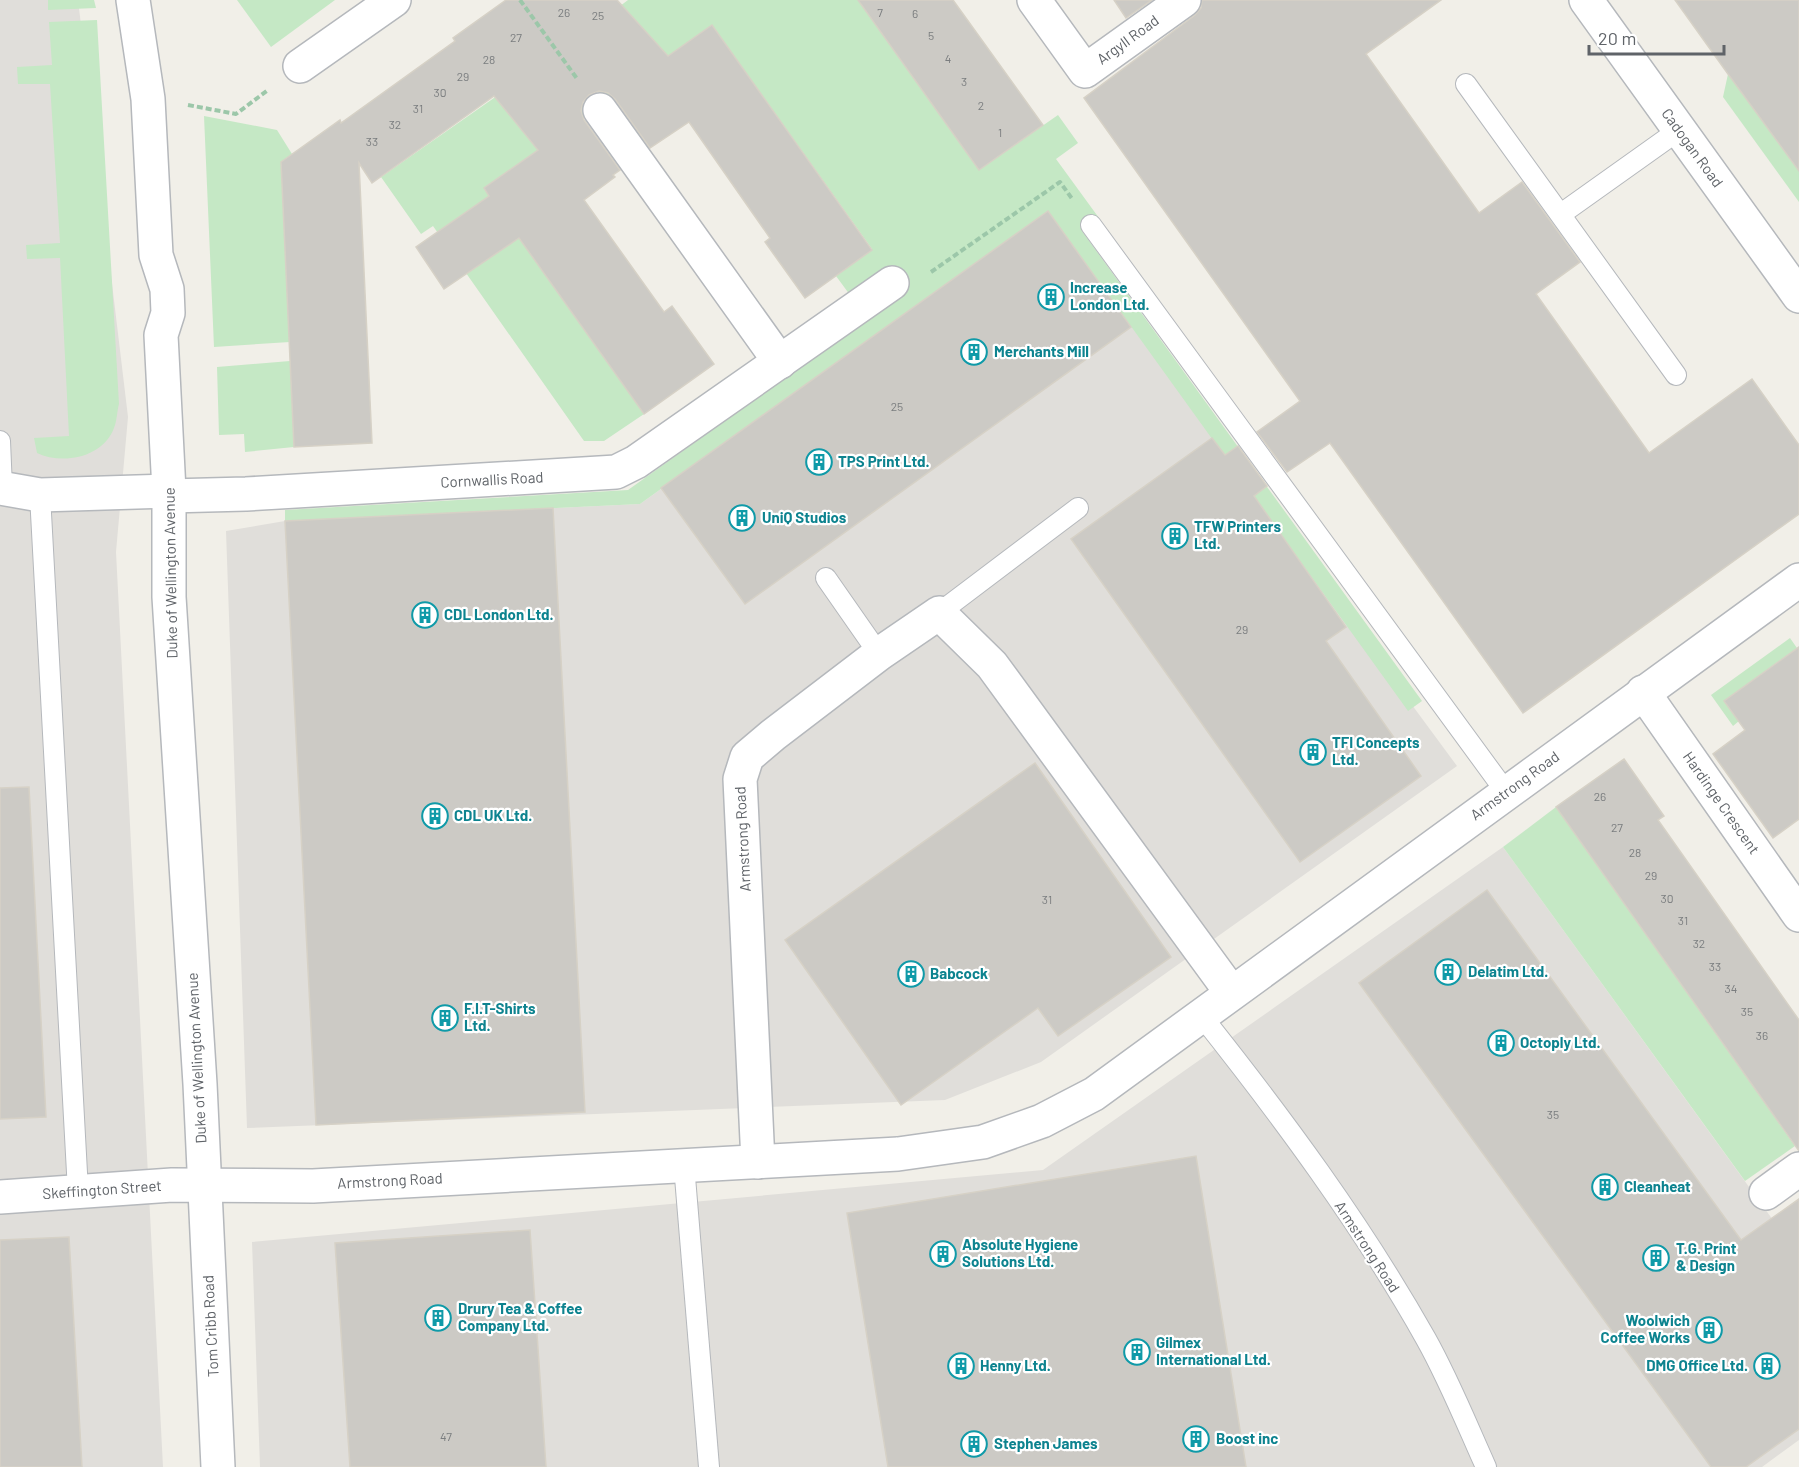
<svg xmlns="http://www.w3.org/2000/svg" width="1799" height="1467" font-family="Barlow,sans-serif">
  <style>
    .industrial { fill: #e0deda }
    .green { fill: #c5e8c5 }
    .building { fill: #cccac5; stroke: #d6d1c6; stroke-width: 1.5 }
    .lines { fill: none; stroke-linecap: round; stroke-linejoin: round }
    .service-casing { stroke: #b5b8bc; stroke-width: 22 }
    .minor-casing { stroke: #b5b8bc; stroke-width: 36 }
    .path { stroke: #9cc7a9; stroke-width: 4; stroke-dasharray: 6 3; stroke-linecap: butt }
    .service { stroke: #fff; stroke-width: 20 }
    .minor { stroke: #fff; stroke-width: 33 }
    .labels { text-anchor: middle; stroke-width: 4.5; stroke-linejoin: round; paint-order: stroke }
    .number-label { font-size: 12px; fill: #7a7d7f }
    .street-label { font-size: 15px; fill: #5f6368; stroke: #fff }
    .culture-label { font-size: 15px; font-weight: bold; fill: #0d838f; stroke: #fff; text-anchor: start }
  </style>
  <rect width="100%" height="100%" fill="#f1efe8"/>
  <g class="industrial">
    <path d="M0 0H78L128 417 116 552 163 1467H0Z"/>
    <path d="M1048 211 1457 766 1041 1062 945 1100 247 1128 226 531 285 521 640 504Z"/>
    <path d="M1503 847 1799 1256V1440L1762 1467H260L252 1242 1043 1170Z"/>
  </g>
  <g class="green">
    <path d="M48 0H94L96 8 48 10Z"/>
    <path d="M237 0H335L271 47Z"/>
    <path d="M628 0H858L979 170 1058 115 1078 143 1056 159 1099 218 1082 231 1422 701 1408 711 1048 211 640 504 285 521V510L628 490 903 294 850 295 836 276 872 249 712 25 605 102 567 46Z"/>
    <path d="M97 20 119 404C117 411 117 421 114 428 103 458 62 465 37 453L34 438 69 436 60 258 27 259 26 245 60 243 50 84H18L17 67 52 65 49 22Z"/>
    <path d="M551 58 590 113 484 189 644 414 604 441H584L433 226 421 234 381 177Z"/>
    <path d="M1728 74 1799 171V202L1723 97Z"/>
    <path d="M204 116 277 130 292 154 281 162 290 342 214 347Z"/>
    <path d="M290 361 294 447 245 452 244 434 219 435 217 367Z"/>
    <path d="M1790 638 1797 648 1724 701 1739 721 1733 726 1711 695Z"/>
    <path d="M1556 807 1795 1146 1745 1181 1503 847Z"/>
  </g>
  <g class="building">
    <path d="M506 0H617L668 56 712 25 872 250 805 298 765 242 770 238 689 122 650 148 615 99 608 93 599 91 589 95 583 102 581 111 584 120 620 170 613 175 615 177 584 200 664 312 672 306 714 364 644 414 519 238 444 289 416 247 489 196 484 188 538 150 494 96 372 183 359 163 372 443 294 447 281 162 340 120 341 123 455 41 453 38Z"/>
    <path d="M858 0H953L1043 125 979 170Z"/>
    <path d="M1114 0H1152L1126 18Z"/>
    <path d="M1202 0H1441L1366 54 1479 213 1522 182 1580 262 1536 294 1649 453 1752 379 1799 445V514L1523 713 1330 443 1287 472 1257 432 1300 401 1084 98 1195 15 1201 8Z"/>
    <path d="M1675 0H1799V171L1728 74Z"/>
    <path d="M1048 211 1131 327 745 604 661 488Z"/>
    <path d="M1212 438 1225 455 1238 446 1267 486 1254 496 1346 627 1326 641 1421 776 1300 862 1071 539Z"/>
    <path d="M553 508 585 1112 316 1125 285 521Z"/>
    <path d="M1799 647V819L1773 838 1713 754 1745 730 1724 701Z"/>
    <path d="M1624 759 1664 816 1658 820 1799 1020V1151L1556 807Z"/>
    <path d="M1035 763 1171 957 1058 1036 1038 1008 901 1105 785 940Z"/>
    <path d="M29 787 46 1117 0 1119V788Z"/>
    <path d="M1487 890 1741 1240 1799 1199V1429L1746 1467H1711L1359 983Z"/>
    <path d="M1196 1156 1246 1467H888L847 1213Z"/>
    <path d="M530 1230 546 1467H350L335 1243Z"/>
    <path d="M69 1237 82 1467H0V1240Z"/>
  </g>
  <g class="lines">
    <g class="service-casing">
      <g id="service">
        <path d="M1466 84 1676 375"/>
        <path d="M1561 214 1679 130"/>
        <path d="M1091 225 1506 792"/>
        <path d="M0 441 2 488"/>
        <path d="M40 495 78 1191"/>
        <path d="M826 578 879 654"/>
        <path d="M939 613 1078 508"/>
        <path d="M1200 1014C1282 1117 1362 1225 1426 1339 1449 1380 1467 1425 1486 1467"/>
        <path d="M684 1165 709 1467"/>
      </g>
    </g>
    <g class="minor-casing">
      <g id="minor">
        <path d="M133 0 148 99 156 255 167 289 168 313 161 335 169 491V597L200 1084 218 1467"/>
        <path d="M1034 0 1085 71 1184 0"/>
        <path d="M1586 0 1799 296"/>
        <path d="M300 66 394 0"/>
        <path d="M600 110 780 362"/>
        <path d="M0 488 40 495 169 491"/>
        <path d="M169 496 246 494 616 472 636 462 892 283"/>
        <path d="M1643 692 1799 915"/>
        <path d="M758 1162 740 779 747 757 773 735 879 654 939 613 992 665 1231 992"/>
        <path d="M1766 1193 1799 1169"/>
        <path d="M0 1197 172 1185 313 1186 898 1154 983 1142 1042 1121 1094 1094 1799 580"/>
      </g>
    </g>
    <g class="path">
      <path d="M520 0 578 80"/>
      <path d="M188 105 236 114 268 90"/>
      <path d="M931 272 1060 182 1073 200"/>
    </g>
    <use href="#service" class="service"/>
    <use href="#minor" class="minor"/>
  </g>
  <defs>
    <g id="building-ring" transform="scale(1.35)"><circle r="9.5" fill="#fff" stroke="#0f9aa8" stroke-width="1.5"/><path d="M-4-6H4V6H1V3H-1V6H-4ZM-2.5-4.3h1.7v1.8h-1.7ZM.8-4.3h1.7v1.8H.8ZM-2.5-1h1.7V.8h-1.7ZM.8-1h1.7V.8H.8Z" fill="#0f9aa8"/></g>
  </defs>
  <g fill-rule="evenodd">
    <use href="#building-ring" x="1051" y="297"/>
    <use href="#building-ring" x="974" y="352"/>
    <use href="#building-ring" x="819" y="462"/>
    <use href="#building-ring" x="742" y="518"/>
    <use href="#building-ring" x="1175" y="536"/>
    <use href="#building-ring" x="425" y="615"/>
    <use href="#building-ring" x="1313" y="752"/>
    <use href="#building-ring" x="435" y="816"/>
    <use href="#building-ring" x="1448" y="972"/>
    <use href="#building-ring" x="911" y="974"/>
    <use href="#building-ring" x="445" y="1018"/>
    <use href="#building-ring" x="1501" y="1043"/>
    <use href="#building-ring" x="1605" y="1187"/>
    <use href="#building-ring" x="943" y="1254"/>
    <use href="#building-ring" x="1656" y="1258"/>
    <use href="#building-ring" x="438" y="1318"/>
    <use href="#building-ring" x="1709" y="1330"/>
    <use href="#building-ring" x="1137" y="1352"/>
    <use href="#building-ring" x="961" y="1366"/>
    <use href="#building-ring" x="1767" y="1366"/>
    <use href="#building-ring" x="1196" y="1439"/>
    <use href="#building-ring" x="974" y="1444"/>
  </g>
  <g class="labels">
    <g class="number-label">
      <text x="564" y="17">26</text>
      <text x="880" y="17">7</text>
      <text x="915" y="18">6</text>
      <text x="598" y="20">25</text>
      <text x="931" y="40">5</text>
      <text x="516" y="42">27</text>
      <text x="948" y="63">4</text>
      <text x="489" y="64">28</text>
      <text x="463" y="81">29</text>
      <text x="964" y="86">3</text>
      <text x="440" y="97">30</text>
      <text x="981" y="110">2</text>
      <text x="418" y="113">31</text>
      <text x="395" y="129">32</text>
      <text x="1000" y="137">1</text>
      <text x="372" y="146">33</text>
      <text x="897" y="411">25</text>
      <text x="1242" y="634">29</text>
      <text x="1600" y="801">26</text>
      <text x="1617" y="832">27</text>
      <text x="1635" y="857">28</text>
      <text x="1651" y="880">29</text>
      <text x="1667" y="903">30</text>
      <text x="1047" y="904">31</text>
      <text x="1683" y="925">31</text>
      <text x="1699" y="948">32</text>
      <text x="1715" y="971">33</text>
      <text x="1731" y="993">34</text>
      <text x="1747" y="1016">35</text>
      <text x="1762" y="1040">36</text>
      <text x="1553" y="1119">35</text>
      <text x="446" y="1441">47</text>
    </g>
    <g class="street-label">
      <text transform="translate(1128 40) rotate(-36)" y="5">Argyll Road</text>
      <text transform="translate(1692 148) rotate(54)" y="5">Cadogan Road</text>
      <text transform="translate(492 480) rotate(-3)" y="5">Cornwallis Road</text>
      <text transform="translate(171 573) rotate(-91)" y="5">Duke of Wellington Avenue</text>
      <text transform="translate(1515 786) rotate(-36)" y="5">Armstrong Road</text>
      <text transform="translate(1721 803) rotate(55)" y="5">Hardinge Crescent</text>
      <text transform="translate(743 839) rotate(-93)" y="5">Armstrong Road</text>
      <text transform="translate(197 1058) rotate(-93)" y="5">Duke of Wellington Avenue</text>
      <text transform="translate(390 1181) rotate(-3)" y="5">Armstrong Road</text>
      <text transform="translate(102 1190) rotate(-4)" y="5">Skeffington Street</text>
      <text transform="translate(1367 1247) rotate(57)" y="5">Armstrong Road</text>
      <text transform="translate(211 1326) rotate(-93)" y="5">Tom Cribb Road</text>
    </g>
    <g class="culture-label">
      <text x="1070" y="293">Increase<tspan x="1070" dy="17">London Ltd.</tspan></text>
      <text x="994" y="357">Merchants Mill</text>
      <text x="838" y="467">TPS Print Ltd.</text>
      <text x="762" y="523">UniQ Studios</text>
      <text x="1194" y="532">TFW Printers<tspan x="1194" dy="17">Ltd.</tspan></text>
      <text x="444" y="620">CDL London Ltd.</text>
      <text x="1332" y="748">TFI Concepts<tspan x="1332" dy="17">Ltd.</tspan></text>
      <text x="454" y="821">CDL UK Ltd.</text>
      <text x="1468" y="977">Delatim Ltd.</text>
      <text x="930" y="979">Babcock</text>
      <text x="464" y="1014">F.I.T-Shirts<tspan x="464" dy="17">Ltd.</tspan></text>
      <text x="1520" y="1048">Octoply Ltd.</text>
      <text x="1624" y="1192">Cleanheat</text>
      <text x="962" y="1250">Absolute Hygiene<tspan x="962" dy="17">Solutions Ltd.</tspan></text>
      <text x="1676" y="1254">T.G. Print<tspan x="1676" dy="17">&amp; Design</tspan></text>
      <text x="458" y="1314">Drury Tea &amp; Coffee<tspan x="458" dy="17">Company Ltd.</tspan></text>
      <text x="1690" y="1326" text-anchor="end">Woolwich<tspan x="1690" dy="17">Coffee Works</tspan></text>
      <text x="1156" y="1348">Gilmex<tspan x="1156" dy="17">International Ltd.</tspan></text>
      <text x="980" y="1371">Henny Ltd.</text>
      <text x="1748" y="1371" text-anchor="end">DMG Office Ltd.</text>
      <text x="1216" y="1444">Boost inc</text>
      <text x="994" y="1449">Stephen James</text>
    </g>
  </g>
  <path d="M1589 45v9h135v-9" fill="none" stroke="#5f6368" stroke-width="3"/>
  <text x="1598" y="45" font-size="18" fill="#5f6368" stroke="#ffffff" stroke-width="4.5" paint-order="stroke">20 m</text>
</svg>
